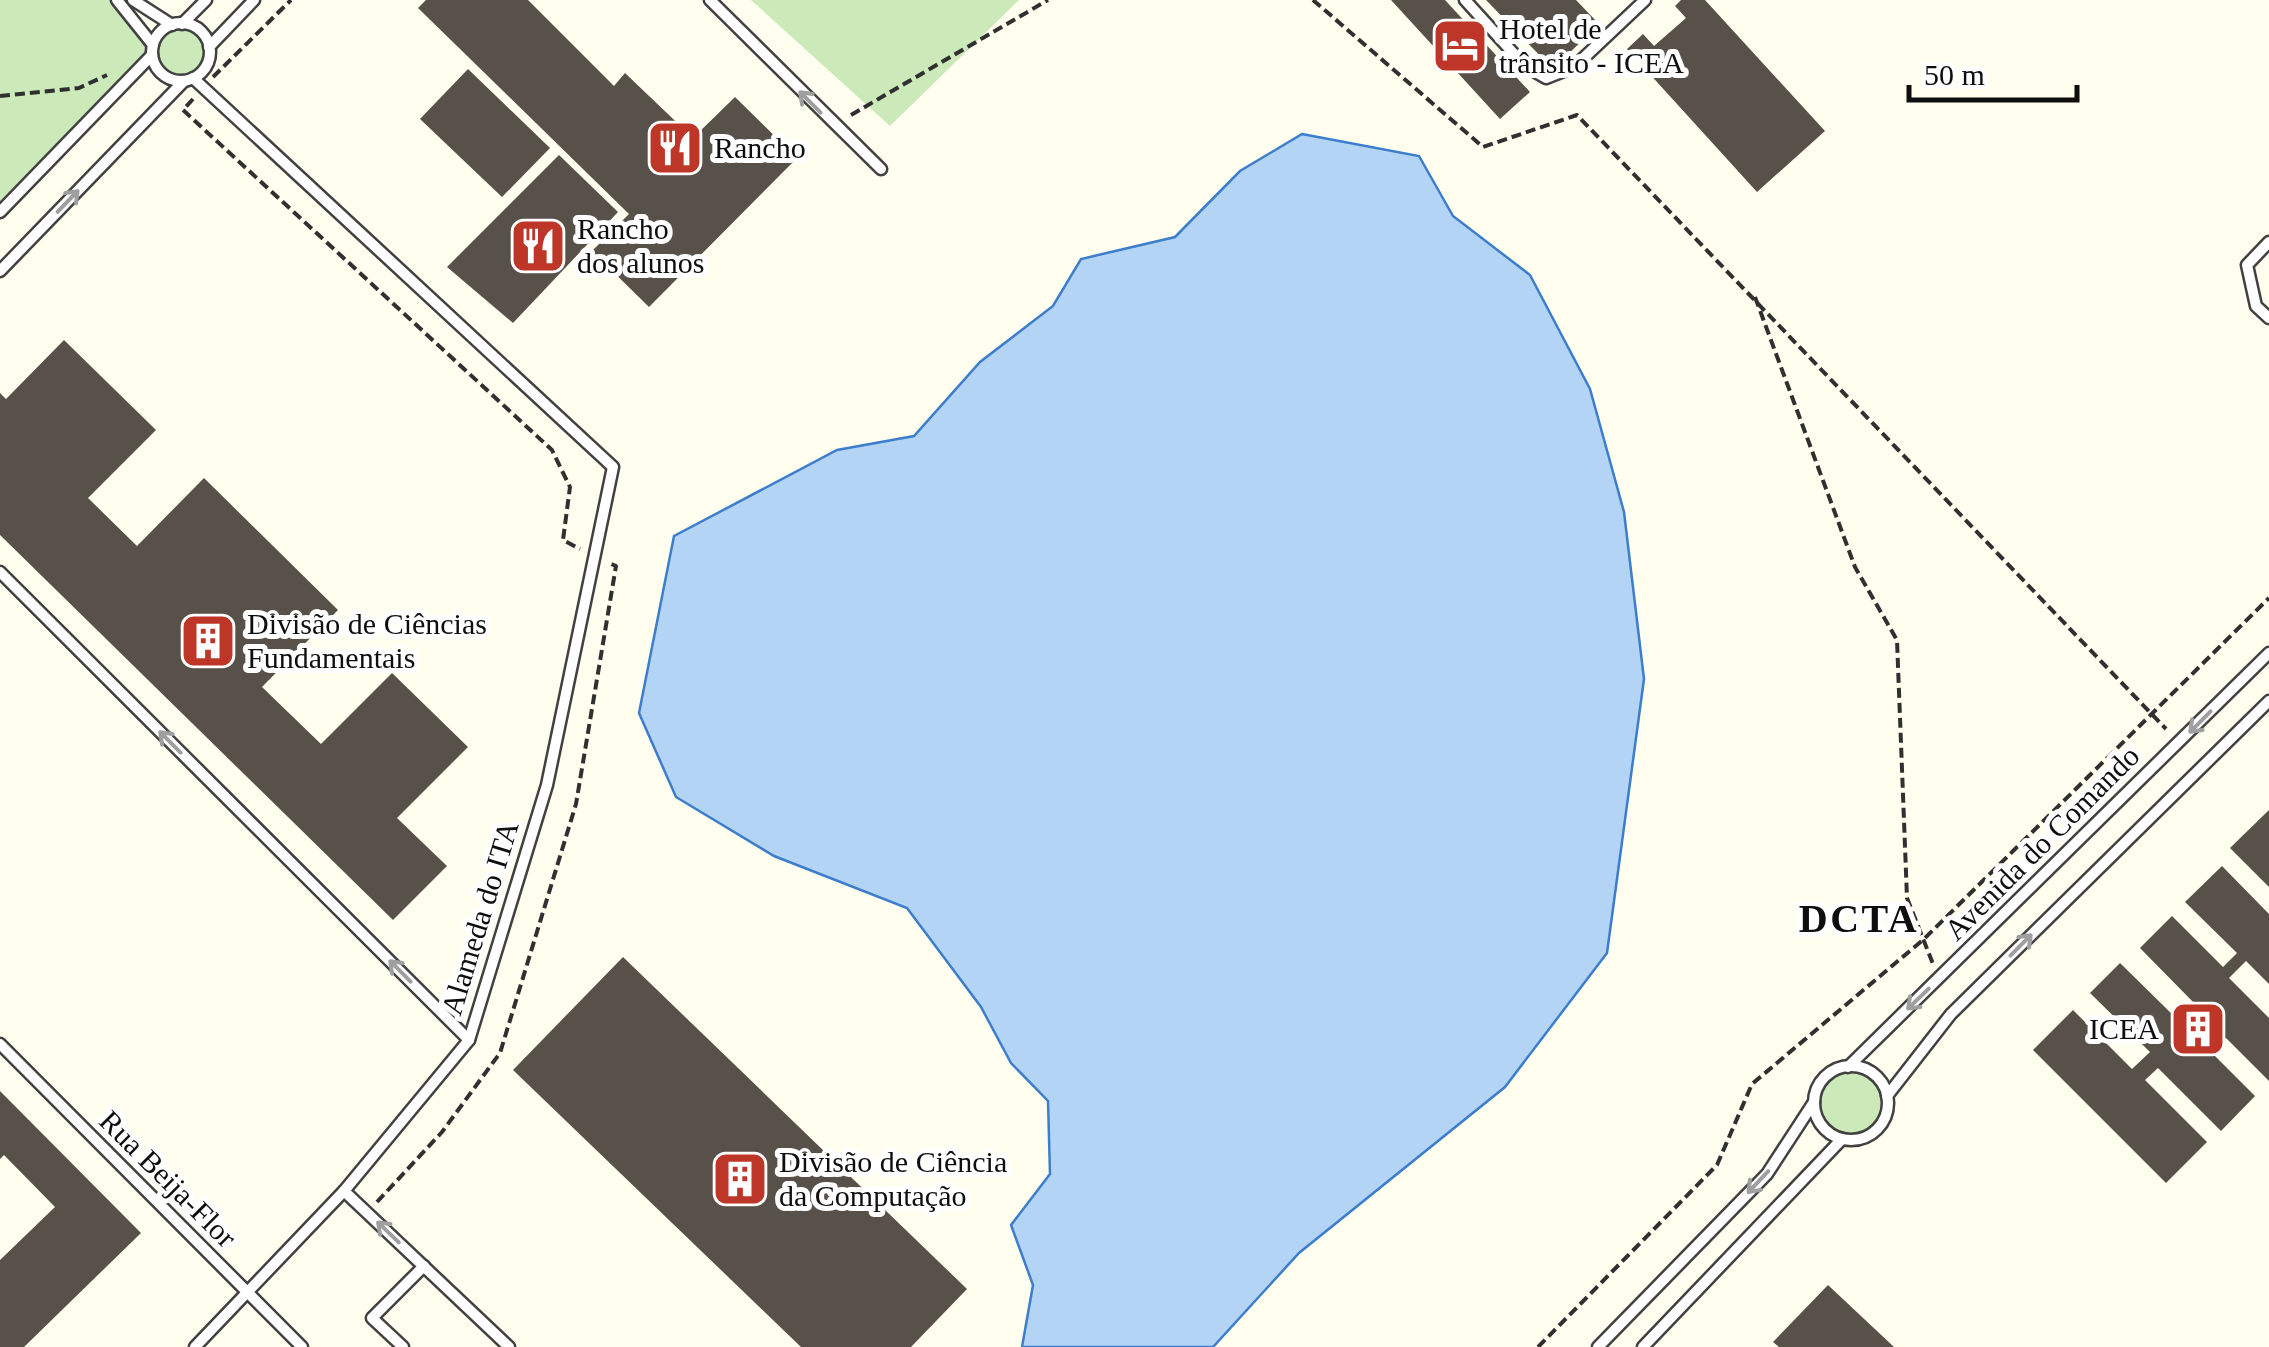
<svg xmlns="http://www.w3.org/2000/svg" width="2269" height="1347" font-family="'Times New Roman',serif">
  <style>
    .green { fill: #cbe9b9 }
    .water { fill: #b4d4f6; stroke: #3c7dcc; stroke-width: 2.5 }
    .building { fill: #57514a }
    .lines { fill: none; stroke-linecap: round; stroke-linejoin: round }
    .lane-casing { stroke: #414141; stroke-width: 15 }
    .path { stroke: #303030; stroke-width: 4; stroke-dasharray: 10 5; stroke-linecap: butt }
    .lane { stroke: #fff; stroke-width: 10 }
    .oneway { stroke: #9f9f9f }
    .labels { text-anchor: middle; stroke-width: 10; stroke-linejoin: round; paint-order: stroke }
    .poi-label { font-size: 30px; fill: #0e0e0e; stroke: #fff; text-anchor: start }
    .street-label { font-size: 30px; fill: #0e0e0e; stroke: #fff }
    .district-label { font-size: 40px; font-weight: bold; letter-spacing: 2.5px; fill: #0e0e0e; stroke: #fff }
  </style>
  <rect width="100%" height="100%" fill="#fffeef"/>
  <g class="green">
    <path d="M0 0H115L152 55 0 212Z"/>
    <path d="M751 0H1019L890 126Z"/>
    <circle cx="181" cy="52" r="22"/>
    <circle cx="1851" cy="1103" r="32"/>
  </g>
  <path class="water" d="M1302 134 1419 156 1453 216 1530 275 1590 389 1624 512 1644 679 1607 953 1505 1087 1299 1253 1213 1347H1022L1033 1285 1011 1225 1050 1174 1048 1101 1011 1063 981 1007 907 908 774 856 676 797 639 713 674 536 837 450 914 436 980 362 1053 306 1081 259 1175 237 1240 171Z"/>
  <g class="building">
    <path d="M426 0H528L614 86 625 73 693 138 735 97 797 158 649 307 592 251 629 214 418 8Z"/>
    <path d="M1391 0H1445L1530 92 1500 119Z"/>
    <path d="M1486 0H1576L1599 24 1553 69Z"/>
    <path d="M1681 0H1705L1825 131 1757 192 1627 49 1643 34 1654 46 1686 18 1675 6Z"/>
    <path d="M468 69 550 148 502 197 420 119Z"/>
    <path d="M559 155 618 212 513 323 447 267Z"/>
    <path d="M64 340 156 430 88 498 137 546 204 478 338 610 262 687 321 744 392 673 468 747 397 818 447 866 393 920 0 535V393L6 399Z"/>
    <path d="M2269 810V887L2230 848Z"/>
    <path d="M2222 866 2269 914V984L2246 961 2229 978 2269 1018V1081L2226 1038 2211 1052 2255 1096 2221 1131 2158 1068 2145 1080 2207 1142 2166 1183 2033 1050 2073 1010 2132 1069 2150 1052 2090 993 2120 963 2178 1020 2195 1004 2140 948 2172 916 2223 967 2237 953 2185 902Z"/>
    <path d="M623 957 967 1289 911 1347H801L513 1070Z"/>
    <path d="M0 1091 141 1233 24 1347H0V1260L55 1207 4 1155 0 1159Z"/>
    <path d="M1828 1285 1894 1347H1779L1773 1342Z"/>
  </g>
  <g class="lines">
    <g class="lane-casing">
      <g id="lane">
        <path d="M117 0 153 45"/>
        <path d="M133 0 172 25"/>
        <path d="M710 0 881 169"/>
        <path d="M1465 0 1525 66 1546 78 1574 67 1645 0"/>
        <circle cx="181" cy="52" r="29"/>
        <path d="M182 24 206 0"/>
        <path d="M209 47 254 0"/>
        <path d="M193 78 613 467 547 785 469 1040 344 1191 195 1347"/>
        <path d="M0 212 152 55"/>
        <path d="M2269 242 2247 265 2256 306 2269 318"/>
        <path d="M0 271 184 81"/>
        <path d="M0 572 469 1040"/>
        <path d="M0 1044 302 1347"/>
        <circle cx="1851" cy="1103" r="37"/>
        <path d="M1848 1067 2269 653"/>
        <path d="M1887 1096 1951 1014 2269 701"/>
        <path d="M344 1191 509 1347"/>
        <path d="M403 1347 372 1318 424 1266"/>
        <path d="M1598 1347 1767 1174 1814 1102"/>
        <path d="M1643 1347 1842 1139"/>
      </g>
    </g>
    <g class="path">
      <path d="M1313 0 1483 147 1577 115 2166 729"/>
      <path d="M213 77 291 0"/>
      <path d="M0 96 79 88 107 75"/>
      <path d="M193 99 183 110 552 450 570 487 563 540 580 549"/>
      <path d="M851 115 1048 0"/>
      <path d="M1755 297 1855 567 1897 640 1907 898 1933 964"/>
      <path d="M377 1202 442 1132 500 1053 576 804 616 566 611 564"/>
      <path d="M1538 1347 1717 1165 1752 1084 1924 939 2269 598"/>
    </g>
    <use href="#lane" class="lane"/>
  </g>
  <defs><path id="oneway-shaft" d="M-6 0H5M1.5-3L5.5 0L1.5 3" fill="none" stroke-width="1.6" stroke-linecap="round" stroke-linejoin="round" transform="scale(2.5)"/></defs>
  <g class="oneway">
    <use href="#oneway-shaft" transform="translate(810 102) rotate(-135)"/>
    <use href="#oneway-shaft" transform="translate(68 201) rotate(-46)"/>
    <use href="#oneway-shaft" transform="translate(2200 722) rotate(135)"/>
    <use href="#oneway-shaft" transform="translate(170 742) rotate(-135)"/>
    <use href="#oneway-shaft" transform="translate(2021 945) rotate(-45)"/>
    <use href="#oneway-shaft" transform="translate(400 971) rotate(-135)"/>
    <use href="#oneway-shaft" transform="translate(1918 999) rotate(136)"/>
    <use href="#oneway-shaft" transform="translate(1758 1182) rotate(133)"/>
    <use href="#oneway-shaft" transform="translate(388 1232) rotate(-136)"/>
  </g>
  <defs>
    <g id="hotel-square" transform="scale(2.875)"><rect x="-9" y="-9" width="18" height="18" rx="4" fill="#bd3627" stroke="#fff"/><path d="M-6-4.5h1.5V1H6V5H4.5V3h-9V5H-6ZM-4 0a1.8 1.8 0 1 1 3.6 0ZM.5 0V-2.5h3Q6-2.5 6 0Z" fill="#fff"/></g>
    <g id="restaurant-square" transform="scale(2.875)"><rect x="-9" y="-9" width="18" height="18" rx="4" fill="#bd3627" stroke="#fff"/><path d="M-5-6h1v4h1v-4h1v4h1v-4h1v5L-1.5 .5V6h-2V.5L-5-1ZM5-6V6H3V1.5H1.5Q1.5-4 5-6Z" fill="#fff"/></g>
    <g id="building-square" transform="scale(2.875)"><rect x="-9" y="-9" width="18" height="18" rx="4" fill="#bd3627" stroke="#fff"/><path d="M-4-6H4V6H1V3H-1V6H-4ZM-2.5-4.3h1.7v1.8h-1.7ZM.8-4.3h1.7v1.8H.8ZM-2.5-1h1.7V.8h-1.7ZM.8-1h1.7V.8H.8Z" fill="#fff"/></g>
  </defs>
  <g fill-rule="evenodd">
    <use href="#hotel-square" x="1460" y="46"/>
    <use href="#restaurant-square" x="675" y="148"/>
    <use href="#restaurant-square" x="538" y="246"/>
    <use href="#building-square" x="208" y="641"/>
    <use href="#building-square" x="2198" y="1029"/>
    <use href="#building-square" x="740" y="1179"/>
  </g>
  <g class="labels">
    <g class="poi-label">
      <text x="1499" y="39">Hotel de<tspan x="1499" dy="34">trânsito - ICEA</tspan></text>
      <text x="714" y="158">Rancho</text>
      <text x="577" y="239">Rancho<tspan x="577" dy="34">dos alunos</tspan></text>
      <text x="247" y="634">Divisão de Ciências<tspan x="247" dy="34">Fundamentais</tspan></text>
      <text x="2159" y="1039" text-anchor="end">ICEA</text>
      <text x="779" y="1172">Divisão de Ciência<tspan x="779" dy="34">da Computação</tspan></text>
    </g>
    <g class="street-label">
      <text transform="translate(2042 843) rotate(-45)" y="10">Avenida do Comando</text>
      <text transform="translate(480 918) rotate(-73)" y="10">Alameda do ITA</text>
      <text transform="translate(168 1179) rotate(45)" y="10">Rua Beija-Flor</text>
    </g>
    <g class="district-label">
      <text x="1859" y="932">DCTA</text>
    </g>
  </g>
  <path d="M1909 85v15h168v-15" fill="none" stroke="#0e0e0e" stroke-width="5"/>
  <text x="1924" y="85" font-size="30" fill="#0e0e0e" stroke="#ffffff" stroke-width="8" paint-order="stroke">50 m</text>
</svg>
